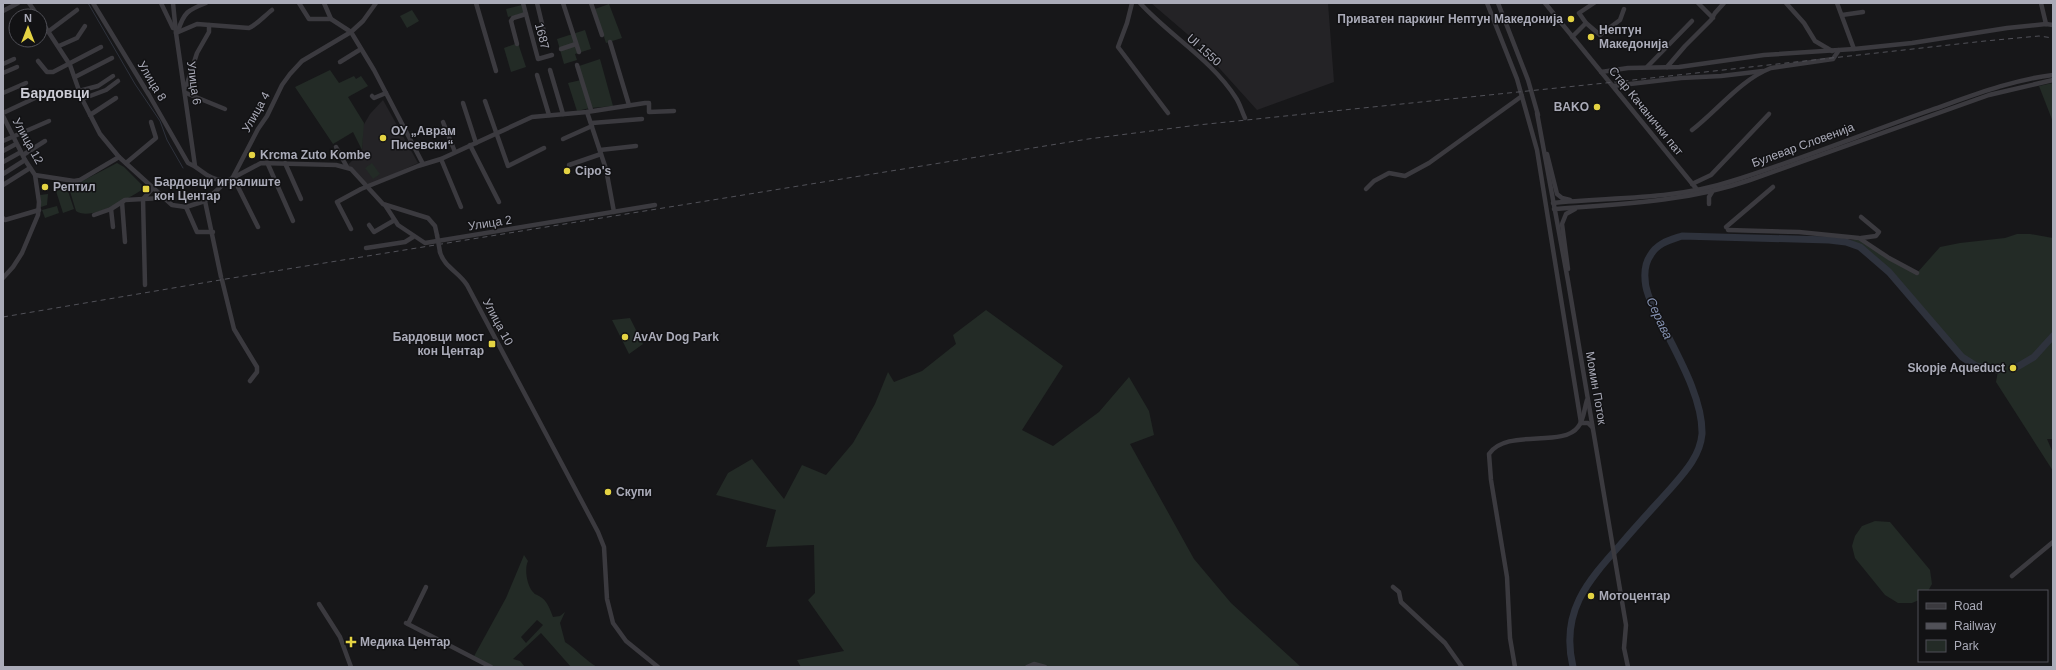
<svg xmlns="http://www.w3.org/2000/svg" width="2056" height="670" font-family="Helvetica,sans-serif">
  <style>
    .built { fill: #242326 }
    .green { fill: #232b26; fill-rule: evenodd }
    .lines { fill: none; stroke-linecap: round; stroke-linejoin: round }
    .stream { stroke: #2e323c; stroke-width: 1 }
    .river { stroke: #2e323c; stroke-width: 7 }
    .minor { stroke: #3b3a3f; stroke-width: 4.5 }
    .rail { stroke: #515158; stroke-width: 1; stroke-dasharray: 5 4; stroke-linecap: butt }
    .minor-bridge { stroke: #3b3a3f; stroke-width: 4.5 }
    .poi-dot { fill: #e4d343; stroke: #121214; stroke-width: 1.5 }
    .labels { text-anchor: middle; stroke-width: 3; stroke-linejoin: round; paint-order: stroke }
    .poi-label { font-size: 12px; font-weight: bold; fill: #aaabb8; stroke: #121214; text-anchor: start }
    .street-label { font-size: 12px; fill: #aaabb8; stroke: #121214 }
    .water-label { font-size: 13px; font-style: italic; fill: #8491b0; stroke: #121214 }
    .quarter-label { font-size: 14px; font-weight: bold; fill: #cbcbd4; stroke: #121214 }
  </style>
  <rect width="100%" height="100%" fill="#171719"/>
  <g class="built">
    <path d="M1151 3H1328L1334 82 1257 110 1193 39Z"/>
    <path d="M383 100 418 163 368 186 348 165 362 150 363 126 370 114Z"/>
  </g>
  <g class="green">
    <path d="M609 4 622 38 606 43 595 9Z"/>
    <path d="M522 5 524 13 508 17 506 9Z"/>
    <path d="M412 10 419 21 407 28 400 16Z"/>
    <path d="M585 30 591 49 575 54 577 60 564 64 557 39Z"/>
    <path d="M518 43 526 67 511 72 504 48Z"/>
    <path d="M600 59 613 106 591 108 579 66Z"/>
    <path d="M330 70 339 83 354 76 356 79 361 76 368 86 348 97 364 123 362 150 353 132 333 144 295 87Z"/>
    <path d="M581 80 590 108 577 111 568 83Z"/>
    <path d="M2053 83V122L2039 86Z"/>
    <path d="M117 163 124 167 145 188C130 197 91 222 76 211L69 188Z"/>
    <path d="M372 163 380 174 373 179 365 168Z"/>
    <path d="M67 188 74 209 63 213 56 191Z"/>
    <path d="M48 194 47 205 41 207 40 195Z"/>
    <path d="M57 206 59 213 45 218 42 210Z"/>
    <path d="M2017 234H2030L2053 238V439H2047L2053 453V471L1996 382 1998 371 1976 366 1962 357 1875 259 1860 247 1846 242 1859 238 1917 273 1940 247 1960 243 2005 238Z"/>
    <path d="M986 310 1063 366 1022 430 1053 446 1099 412 1129 377 1149 411 1154 435 1130 444 1194 559 1231 603 1301 667H801L797 660 844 651 808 600 815 593 814 545 766 547 776 510 716 495 728 473 752 459 784 499 802 465 826 475 853 443 875 404 888 372 894 382 922 371 956 344 953 335Z"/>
    <path d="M630 318 643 344 629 354 612 320Z"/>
    <path d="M1875 521 1890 522 1930 570 1932 584 1928 591H1919V600L1912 603H1898L1885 595 1855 558 1852 546 1855 536 1862 526Z"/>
    <path d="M524 555 528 561C524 569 527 587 534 593 534 594 538 595 539 596 547 600 550 609 553 617L560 616 565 612 560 623 565 642C577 650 585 660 597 667H571L541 633 513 659 520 661 525 667H491L473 658 506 598ZM537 620 543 625 526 643 521 637Z"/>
  </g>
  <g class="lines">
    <path class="stream" d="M88 3 135 84 160 121 167 140 183 168"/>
    <g class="river">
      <path d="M2017 367 2034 357 2053 336"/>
      <path d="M1573 667C1560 612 1587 582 1621 544 1637 525 1654 507 1671 488 1685 472 1700 456 1702 434 1703 396 1674 350 1658 316 1655 309 1650 301 1648 294 1644 283 1643 266 1650 256 1657 243 1670 240 1682 236L1829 240 1846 242 1860 247 1889 272 1962 357 1976 366 1998 370"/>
    </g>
    <g class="minor">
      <path d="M29 3 38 16"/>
      <path d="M93 3 149 95 188 163C205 170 204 179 227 181"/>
      <path d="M161 3 173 28"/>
      <path d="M173 3 176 33 195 166"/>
      <path d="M299 3 309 19H331"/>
      <path d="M324 3 331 19 351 32 374 70 423 164"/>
      <path d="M476 3 496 71"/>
      <path d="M523 3 538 59 552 55"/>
      <path d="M537 3 545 36"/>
      <path d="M563 3 579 52"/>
      <path d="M591 3 602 35"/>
      <path d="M1132 3 1127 23 1118 47 1168 113"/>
      <path d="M1140 3C1170 36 1212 60 1236 98 1240 104 1242 112 1245 118"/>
      <path d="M1487 3 1517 79 1537 150 1581 423"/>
      <path d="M1498 3 1528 80 1538 115"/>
      <path d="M1545 3 1699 192"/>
      <path d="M1594 3 1579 13 1586 23 1600 35 1620 20 1624 9"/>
      <path d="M1698 3 1713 18"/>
      <path d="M1786 3 1804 23 1815 41 1832 51"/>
      <path d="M1837 3 1854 49"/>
      <path d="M2041 3 2046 24"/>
      <path d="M3 11 18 3"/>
      <path d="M1842 15 1863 12"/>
      <path d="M40 19 70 65 82 99 100 134 119 157 172 205 186 207 205 201 227 181 261 163 336 165 351 169 383 204 428 218 435 226 437 235"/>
      <path d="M49 31 77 10"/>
      <path d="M178 31C184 12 188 10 206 3"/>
      <path d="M176 33 197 24 249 28C258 24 264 16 272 10"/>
      <path d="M1572 37 1586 23"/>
      <path d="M610 42 629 105"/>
      <path d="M517 44 511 21 513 18 526 14"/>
      <path d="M59 46 77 38 85 26"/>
      <path d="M561 49 576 44"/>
      <path d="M38 61 47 72H53L101 47"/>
      <path d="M340 62 361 49"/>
      <path d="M3 64 14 59"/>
      <path d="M577 65 591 110"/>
      <path d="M1647 67 1692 21"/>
      <path d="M1667 67 1685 46 1711 20 1715 13 1724 3"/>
      <path d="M550 70 563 114"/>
      <path d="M1601 72 1628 68 1679 67 1764 55 1854 49 1912 43 2007 28 2046 24 2053 25"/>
      <path d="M3 73 17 67"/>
      <path d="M537 75 549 115"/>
      <path d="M75 77 112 58"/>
      <path d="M1613 86 1681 78 1721 76 1763 71"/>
      <path d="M186 87 197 53 209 32V25"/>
      <path d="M79 91 98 86 113 76"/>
      <path d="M3 93 26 83"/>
      <path d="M186 93 225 109"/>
      <path d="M372 96 374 98 386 93"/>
      <path d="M82 99 106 90 118 81"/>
      <path d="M485 101 508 166 544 148"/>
      <path d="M463 103 476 143"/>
      <path d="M587 112 606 169 614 212"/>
      <path d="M3 113 35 98"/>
      <path d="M1537 113 1568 281 1626 625 1624 648 1628 667"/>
      <path d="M90 115 116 98"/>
      <path d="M3 116 25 160 35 175 39 202 38 215 22 253 13 267 3 278"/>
      <path d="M443 122 455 152"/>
      <path d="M592 123 642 119"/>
      <path d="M1692 130C1718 110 1740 80 1771 68L1833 59 1839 50"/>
      <path d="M563 139 592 126"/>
      <path d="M3 141 49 121"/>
      <path d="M470 145 499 202"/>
      <path d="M336 147 347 167"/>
      <path d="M600 150 636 146"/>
      <path d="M3 151 16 144"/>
      <path d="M1547 154 1557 194 1562 198 1570 200"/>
      <path d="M23 155 45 141"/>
      <path d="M441 159 461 207"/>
      <path d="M3 162 21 152"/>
      <path d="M267 162 293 221"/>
      <path d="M126 163 156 138 151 122"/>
      <path d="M285 163 301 199"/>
      <path d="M569 165 601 154"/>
      <path d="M3 174 25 160"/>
      <path d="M35 175 74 181 80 180 119 157"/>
      <path d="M1692 184 1711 175 1769 114"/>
      <path d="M3 185 30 168"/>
      <path d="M1366 189 1374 181 1389 173 1405 176 1429 163 1522 96"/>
      <path d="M205 201 221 277"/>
      <path d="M122 202 125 242"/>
      <path d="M1553 203C1613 197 1674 200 1732 181 1799 160 1865 133 1931 110 1971 96 2011 80 2053 75"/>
      <path d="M1709 204V197L1712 192"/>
      <path d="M385 205 398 225 425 243 655 205"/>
      <path d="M186 207 197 232H213"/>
      <path d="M111 209 113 227"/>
      <path d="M1554 209C1621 204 1686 202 1750 180L1989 95 2053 80"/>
      <path d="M94 215 111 209 125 200 162 198"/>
      <path d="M3 218 5 220 39 210"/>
      <path d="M369 225 374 232 393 221"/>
      <path d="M258 227 233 177 258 129 267 116 282 85 290 74 302 61 351 32 363 21 376 3"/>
      <path d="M1726 227 1773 187"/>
      <path d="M351 229 337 202 361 189 418 166 441 159 532 117 587 112 645 103H649V112L674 111"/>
      <path d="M1728 230 1799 232 1859 238 1889 258 1917 273"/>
      <path d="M1861 238 1876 236 1879 232 1861 217"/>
      <path d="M366 248 405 242 413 237"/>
      <path d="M440 252C444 267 459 272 467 285L598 532 604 547 607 599 613 623 626 641 658 667"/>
      <path d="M1568 269 1562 224 1566 214 1575 209"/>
      <path d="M222 280 234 329 257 367V372L250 381"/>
      <path d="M145 285 143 199 153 188"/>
      <path d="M1581 423H1588L1592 427"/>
      <path d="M2012 576 2053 542"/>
      <path d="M1393 587 1399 592 1401 602 1445 643 1462 667"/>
      <path d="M319 604 340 637 351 667"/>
      <path d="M406 623 491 667"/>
      <path d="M408 624 426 587"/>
      <path d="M1027 667 1034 664 1045 667"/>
      <path d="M1515 667 1510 638 1507 577 1491 480 1489 454C1506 428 1563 448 1578 427 1584 420 1584 409 1587 400"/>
    </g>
    <path class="rail" d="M3 317 226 279 1088 139 1198 125 1615 82 1985 41 2039 36 2053 38"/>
    <path class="minor-bridge" d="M437 235 440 252"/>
  </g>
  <g class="poi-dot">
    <circle cx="1571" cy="19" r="4"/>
    <circle cx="1591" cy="37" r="4"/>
    <circle cx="1597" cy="107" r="4"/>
    <circle cx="383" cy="138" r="4"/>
    <circle cx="252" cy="155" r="4"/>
    <circle cx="567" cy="171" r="4"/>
    <circle cx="45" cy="187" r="4"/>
    <rect x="142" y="185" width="8" height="8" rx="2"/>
    <circle cx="625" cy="337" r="4"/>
    <rect x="488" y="340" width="8" height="8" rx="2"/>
    <circle cx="2013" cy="368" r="4"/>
    <circle cx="608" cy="492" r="4"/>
    <circle cx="1591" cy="596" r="4"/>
    <path d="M349 636h4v4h4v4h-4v4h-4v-4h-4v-4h4z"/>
  </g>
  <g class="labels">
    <g class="poi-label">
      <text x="1563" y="23" text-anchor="end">Приватен паркинг Нептун Македонија</text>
      <text x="1599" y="34">Нептун<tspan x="1599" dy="14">Македонија</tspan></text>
      <text x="1589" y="111" text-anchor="end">BAKO</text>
      <text x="391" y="135">ОУ „Аврам<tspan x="391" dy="14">Писевски“</tspan></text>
      <text x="260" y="159">Krcma Zuto Kombe</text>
      <text x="575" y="175">Cipo's</text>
      <text x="154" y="186">Бардовци игралиште<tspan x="154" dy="14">кон Центар</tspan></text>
      <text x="53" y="191">Рептил</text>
      <text x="484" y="341" text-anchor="end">Бардовци мост<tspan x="484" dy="14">кон Центар</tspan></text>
      <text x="633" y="341">AvAv Dog Park</text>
      <text x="2005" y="372" text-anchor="end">Skopje Aqueduct</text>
      <text x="616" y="496">Скупи</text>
      <text x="1599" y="600">Мотоцентар</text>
      <text x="360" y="646">Медика Центар</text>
    </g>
    <g class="street-label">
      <text transform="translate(542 36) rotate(75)" y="4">1687</text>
      <text transform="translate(1204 50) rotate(42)" y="4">Ul 1550</text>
      <text transform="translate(152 81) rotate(59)" y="4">Улица 8</text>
      <text transform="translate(194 83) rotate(82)" y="4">Улица 6</text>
      <text transform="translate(1646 111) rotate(51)" y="4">Стар Качанички пат</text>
      <text transform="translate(256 112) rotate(-61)" y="4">Улица 4</text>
      <text transform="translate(28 141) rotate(61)" y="4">Улица 12</text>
      <text transform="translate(1803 145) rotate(-20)" y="4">Булевар Словенија</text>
      <text transform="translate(490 223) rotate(-9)" y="4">Улица 2</text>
      <text transform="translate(498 322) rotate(62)" y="4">Улица 10</text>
      <text transform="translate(1596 388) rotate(80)" y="4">Момин Поток</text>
    </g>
    <g class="water-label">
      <text transform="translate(1660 318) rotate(65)" y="5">Серава</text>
    </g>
    <g class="quarter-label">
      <text x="55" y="98">Бардовци</text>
    </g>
  </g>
  <rect width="2056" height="670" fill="none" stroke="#aaabb8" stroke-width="8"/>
  <rect x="1918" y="590" width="130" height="72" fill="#121214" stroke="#4f4f56"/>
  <rect x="1926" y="603" width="20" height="6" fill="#3b3a3f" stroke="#4f4f56"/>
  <text x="1954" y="610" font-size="12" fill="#aaabb8">Road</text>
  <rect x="1926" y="623" width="20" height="6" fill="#515158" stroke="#4f4f56"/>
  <text x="1954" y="630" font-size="12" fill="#aaabb8">Railway</text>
  <rect x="1926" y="640" width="20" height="12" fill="#232b26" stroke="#4f4f56"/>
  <text x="1954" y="650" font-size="12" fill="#aaabb8">Park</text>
  <g transform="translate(28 28)"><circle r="19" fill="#121214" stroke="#4f4f56"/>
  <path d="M0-3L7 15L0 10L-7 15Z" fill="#e4d343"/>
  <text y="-6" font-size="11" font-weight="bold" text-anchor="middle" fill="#aaabb8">N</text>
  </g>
</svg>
